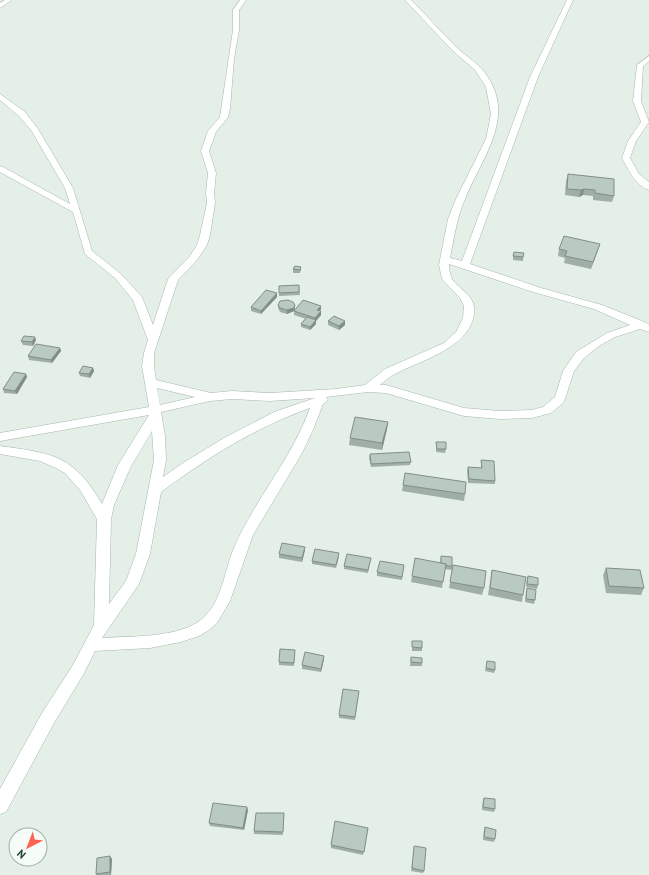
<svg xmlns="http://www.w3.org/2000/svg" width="649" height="875" font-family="'PT Sans',sans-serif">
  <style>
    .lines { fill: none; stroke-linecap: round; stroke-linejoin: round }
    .street-casing { stroke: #a6b8ae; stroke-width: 1 }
    .street { fill: #fff; fill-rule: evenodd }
    .wall { fill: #9faea6 }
    .shaded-wall { fill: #828d87 }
    .building { fill: #b9cac1; stroke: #828d87 }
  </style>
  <rect width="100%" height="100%" fill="#e4efe8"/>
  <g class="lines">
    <g class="street-casing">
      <g id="street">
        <path d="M5 0H12L0 8V3Z"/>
        <path d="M240 0H246L239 10V30L234 59 230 109 228 117 216 132 209 151 216 173 214 193 215 203 210 235 207 245 197 260 178 280 154 353V366L156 380 211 393 232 391 270 393 336 389 365 385 385 369 444 343 456 332 463 318 464 306 460 298 442 279 439 265 448 219 456 199 486 139 491 114 486 87 475 70 452 50 405 0H411C426 15 440 31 455 46 463 54 473 60 481 68 520 113 483 155 465 199 457 217 454 238 450 258L462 261 530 77 567 0H573L538 77 470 264 541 288 602 305 647 323 649 325V332L640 329 615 337 599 346 584 358 574 371 564 402 551 413 532 418 500 419 464 416 386 393 368 392 326 397 328 400 323 404 313 430 302 453 253 535 230 601 217 623 209 630 199 636 181 642 150 648 95 651 83 675 54 723 6 812 0 814V789L42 713 73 665 94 625 97 519 80 490 65 473 56 468 40 461 0 454V446C52 453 74 455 102 504L118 465 149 415 0 441V433L149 407 142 366 144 353 148 340 133 300 115 278 85 254 73 212 0 172V166L3 167 70 204 65 188 31 130 19 116 0 100V94L25 112 38 129 73 188 92 251 121 274 142 297 153 325 168 279 190 256 197 245 200 235 207 203 206 193 208 173 201 151 208 131 220 117 233 30V10ZM449 264 533 292 594 309 630 325 607 333 576 352 563 371 555 397 543 407 532 410 500 411 464 408 386 385H380C384 381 389 377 395 374 421 360 477 346 474 307 473 295 458 288 452 279 450 275 449 268 449 264ZM157 388 195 397 160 405ZM315 398 274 412 224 438 183 463 163 477 166 460 165 436 161 412 210 401 232 399 270 401ZM310 408C292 459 254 500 233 550 224 573 221 607 198 622 174 638 130 636 102 638L139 584 150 554 161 492C207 458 256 427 310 408ZM152 431 154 460 136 554 126 581 109 604 111 519 114 505 131 466Z"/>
        <path d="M649 56V61L643 66 641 101 649 122 636 141 630 158 639 174 649 182V190C636 186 628 169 622 158L628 141 641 122 633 101 637 65Z"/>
      </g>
    </g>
    <use href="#street" class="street"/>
  </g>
  <g class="wall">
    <path d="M568 174 614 196 612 202 593 200V196L583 195 579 197 565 195 566 181Z"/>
    <path d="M600 244 591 269 564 263 565 258 558 256 559 249Z"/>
    <path d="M524 253 523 261 513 260V255Z"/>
    <path d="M301 267V270L300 273H293V269Z"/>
    <path d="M299 285 300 295 279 296V286Z"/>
    <path d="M277 297 261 314 251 311V307Z"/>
    <path d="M278 305H295V308L294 311 321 309 320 311H321V315L316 321V324L310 330 301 327V324L306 319 294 315V311L287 314 280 312 278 308Z"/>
    <path d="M328 321H345V325L339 330 328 325Z"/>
    <path d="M36 340 33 346 23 345 21 341Z"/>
    <path d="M60 348 61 351 52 363 29 360 28 356Z"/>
    <path d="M93 368 94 371 90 378 80 376 79 373Z"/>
    <path d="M26 374 27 377 17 394 4 393 3 389Z"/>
    <path d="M388 422 387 429 382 450 349 445 350 438Z"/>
    <path d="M436 442 446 449 445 453 436 452Z"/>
    <path d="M370 454 411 462 410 465 371 467 369 458Z"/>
    <path d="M481 460 495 481V484L468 483 467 471 468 467 481 468Z"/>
    <path d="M403 485 465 494 464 501 402 491Z"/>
    <path d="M305 550 302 562 279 558V554Z"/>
    <path d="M441 556 452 566V570L445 569 442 588 411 582 412 576 440 563Z"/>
    <path d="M339 557 336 568 312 564V561Z"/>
    <path d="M371 558 368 573 344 569V566Z"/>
    <path d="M404 565 402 580 377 576V572Z"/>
    <path d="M453 565 484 588 482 595 449 588Z"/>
    <path d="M606 568 644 588 641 595 606 593 603 575Z"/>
    <path d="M492 570 523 595 522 602 488 595Z"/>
    <path d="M528 576 538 585 537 589 526 587 527 579Z"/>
    <path d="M527 588 535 600 534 604 525 602 526 592Z"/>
    <path d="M412 641 422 648V651H412Z"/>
    <path d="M295 654 294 666 279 665V662Z"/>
    <path d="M411 657 422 663V666H410Z"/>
    <path d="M324 659 321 672 302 669V665Z"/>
    <path d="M487 661 495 670 494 673 485 671Z"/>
    <path d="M359 691 355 720 339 718V715Z"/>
    <path d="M484 798 495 809 494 812 482 810 483 800Z"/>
    <path d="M248 810 244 830 210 826 209 823Z"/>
    <path d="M284 813 283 835 254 834V831Z"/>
    <path d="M485 827 495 839 494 842 483 840 484 830Z"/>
    <path d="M368 828 363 855 331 848V845Z"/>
    <path d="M414 848 424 871 423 873 411 871Z"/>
    <path d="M112 859 111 875H96V874Z"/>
  </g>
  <g class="shaded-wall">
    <path d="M584 189 583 195 579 197 581 190Z"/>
    <path d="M600 244 598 250 591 269 593 262Z"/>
    <path d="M277 293V297L261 314V311Z"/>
    <path d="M295 305V308L294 311 287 314V310Z"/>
    <path d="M321 306V309L317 314V310Z"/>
    <path d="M321 311V315L316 321V324L310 330V327L315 321V318Z"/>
    <path d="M345 321V325L339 330V326Z"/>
    <path d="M35 337 36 340 33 346 32 342Z"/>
    <path d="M60 348 61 351 52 363 51 360Z"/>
    <path d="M93 368 94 371 90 378 89 374Z"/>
    <path d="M26 374 27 377 17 394 15 391Z"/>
    <path d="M388 422 387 429 382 450V443Z"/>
    <path d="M305 547V550L302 562V558Z"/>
    <path d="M324 656V659L321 672V669Z"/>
    <path d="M247 807 248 810 244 830 243 828Z"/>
    <path d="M110 856 112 859 111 875 110 872Z"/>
  </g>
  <g class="building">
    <path d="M568 174 614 179V196L595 193V190L584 189 581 190 567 189Z"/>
    <path d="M564 236 600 244 593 262 565 256 567 251 559 249Z"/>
    <path d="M514 252 524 253 523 257 513 256Z"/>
    <path d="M295 266 301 267 300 270 293 269Z"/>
    <path d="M299 285V292L279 293V286Z"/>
    <path d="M266 290 277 293 261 311 251 307Z"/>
    <path d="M288 300 293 302 295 305 294 308 287 310 280 308 278 305 280 301Z"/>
    <path d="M303 300 321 306 317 310 321 311 315 318 294 311Z"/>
    <path d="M334 316 345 321 339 326 328 321Z"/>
    <path d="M307 317 316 320 310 327 301 324Z"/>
    <path d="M24 336 35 337 32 342 21 341Z"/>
    <path d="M36 344 60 348 51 360 28 356Z"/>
    <path d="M83 366 93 368 89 374 79 373Z"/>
    <path d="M14 372 26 374 15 391 3 389Z"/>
    <path d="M355 417 388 422 382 443 350 438Z"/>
    <path d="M436 442H446V449H437Z"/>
    <path d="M409 452 411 462 371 464 370 454Z"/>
    <path d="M481 460 494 461 495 481 469 479 468 467 482 468Z"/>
    <path d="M405 473 466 482 465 494 403 485Z"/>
    <path d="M282 543 305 547 302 558 279 554Z"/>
    <path d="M315 549 339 553 336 565 312 561Z"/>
    <path d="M347 554 371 558 368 570 344 566Z"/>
    <path d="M441 556 452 557V566H446V564L441 563Z"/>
    <path d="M415 558 446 564 443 582 412 576Z"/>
    <path d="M380 561 404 565 402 577 377 572Z"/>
    <path d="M453 565 486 571 484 588 450 582Z"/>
    <path d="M606 568 640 570 644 588 609 586Z"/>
    <path d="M492 570 526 577 523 595 490 588Z"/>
    <path d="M528 576 538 578V585L527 584Z"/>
    <path d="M527 588 536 590 535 600 526 599Z"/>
    <path d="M412 641H422V648L412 647Z"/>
    <path d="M280 649 295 650 294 663 279 662Z"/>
    <path d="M305 652 324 656 321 669 302 665Z"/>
    <path d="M411 657 422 658V663L411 662Z"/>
    <path d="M487 661 495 662V670L486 668Z"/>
    <path d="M343 689 359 691 355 717 339 715Z"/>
    <path d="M484 798 495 799V809L483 807Z"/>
    <path d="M213 803 247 807 243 828 209 823Z"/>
    <path d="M256 813H284L283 832 254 831Z"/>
    <path d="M335 821 368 828 364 852 331 845Z"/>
    <path d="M485 827 496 830 495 839 484 837Z"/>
    <path d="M414 846 426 848 424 871 412 868Z"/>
    <path d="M110 856V872L96 874 97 858Z"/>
  </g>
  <g transform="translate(28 847) rotate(222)"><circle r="19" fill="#f5fbf7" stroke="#a0b1a9"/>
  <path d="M0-3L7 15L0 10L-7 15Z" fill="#ff6152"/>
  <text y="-6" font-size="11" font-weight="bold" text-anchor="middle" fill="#214334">N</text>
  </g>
</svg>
